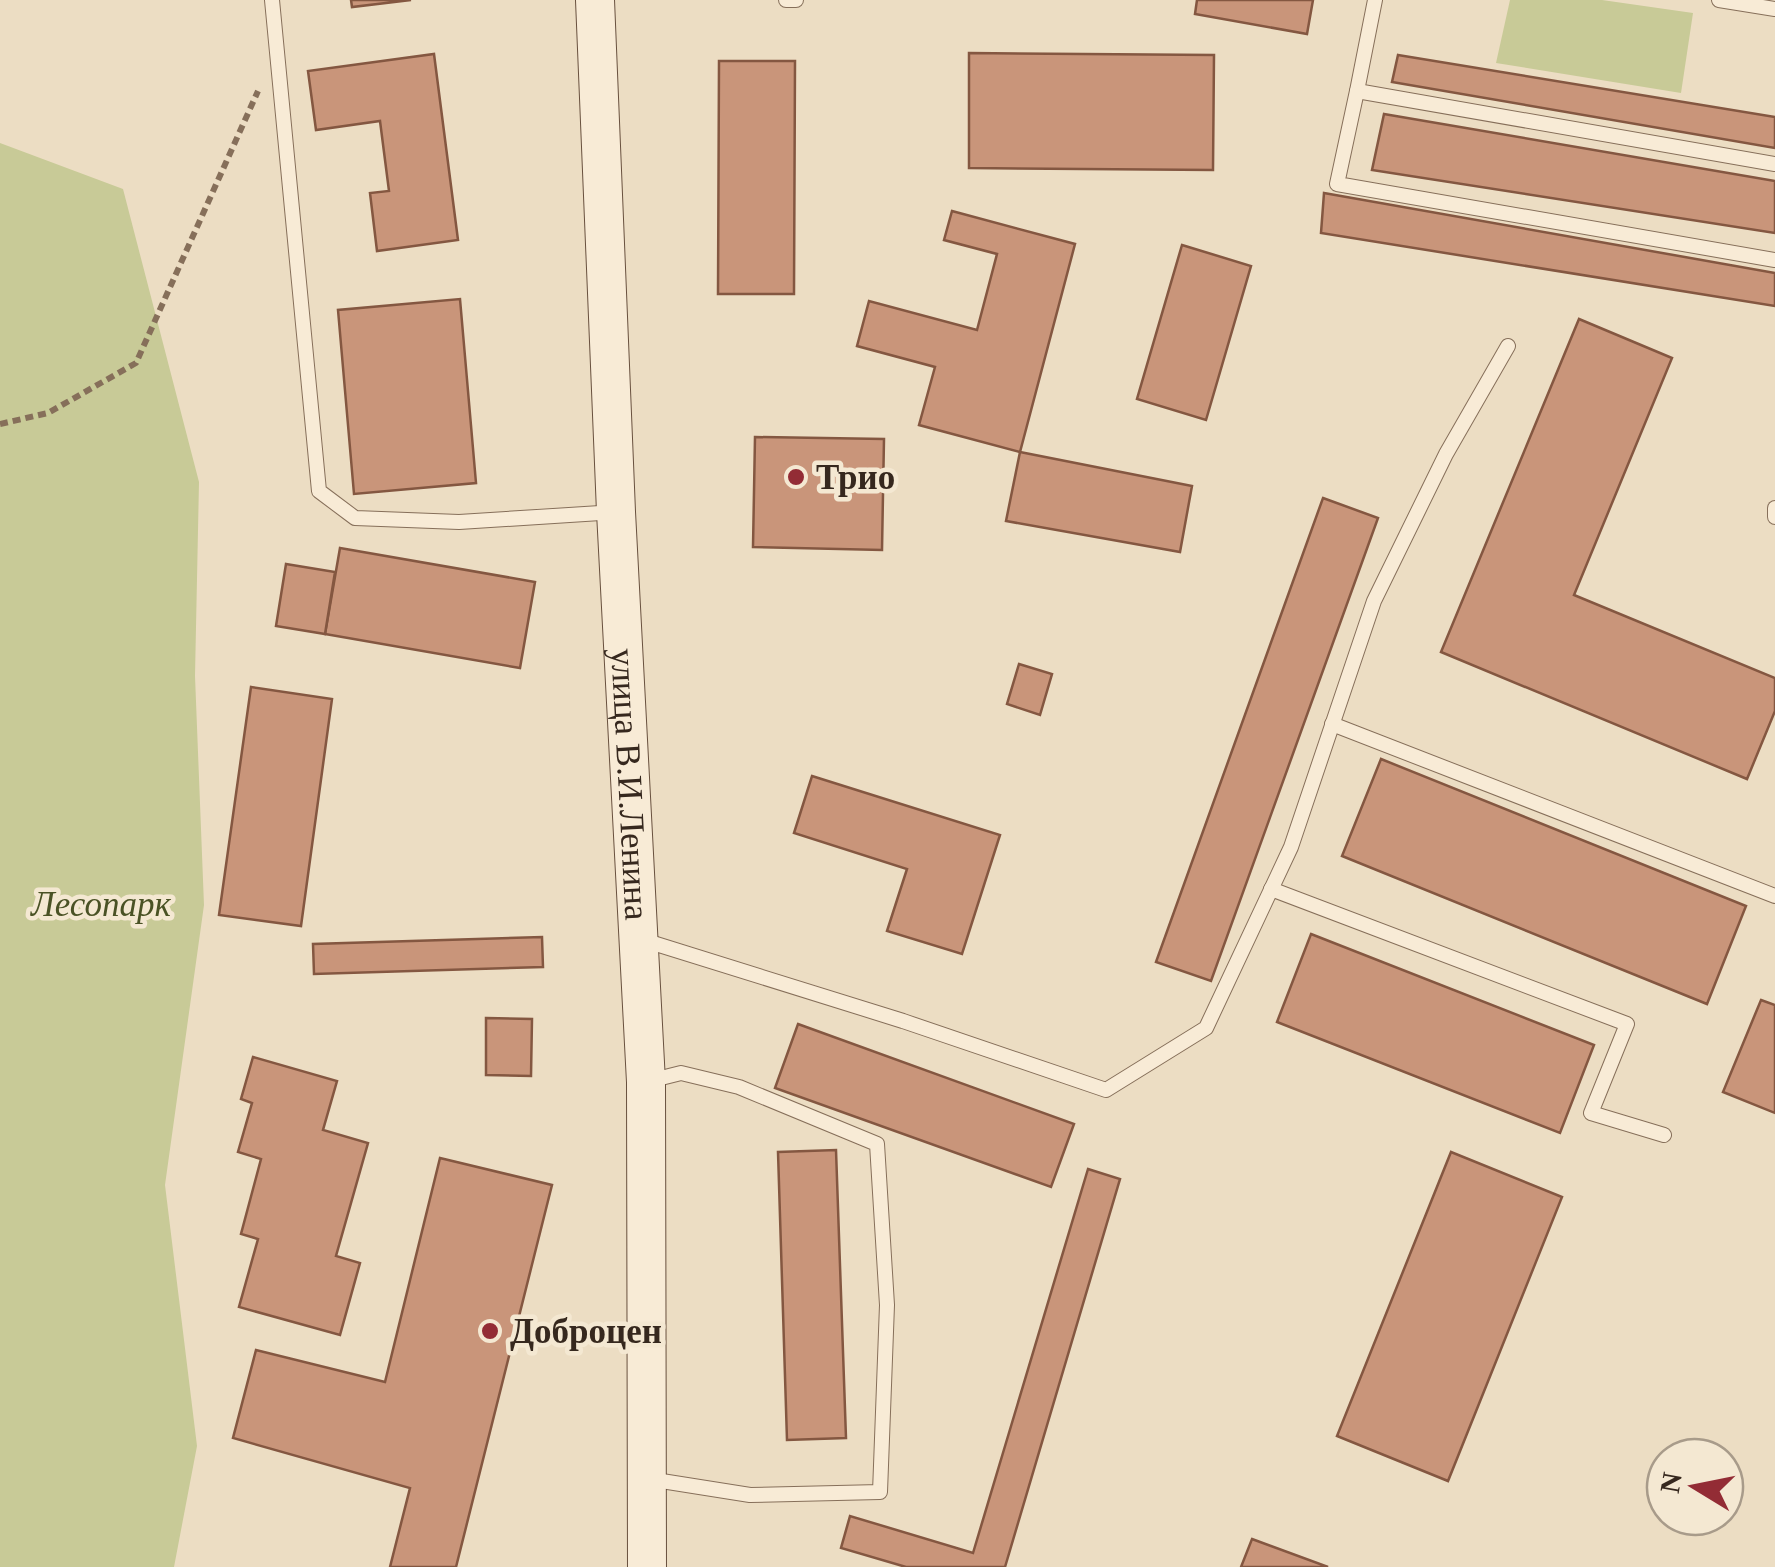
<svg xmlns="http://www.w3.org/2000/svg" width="1775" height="1567" font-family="Georgia,serif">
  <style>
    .green { fill: #c8ca97 }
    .building { fill: #c9957a; stroke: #845741; stroke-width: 2.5 }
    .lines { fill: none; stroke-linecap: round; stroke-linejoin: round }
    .lane-casing { stroke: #866f5a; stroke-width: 16 }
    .secondary-casing { stroke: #68503e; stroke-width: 40 }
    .path { stroke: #866f5a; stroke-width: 6; stroke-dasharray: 8 5; stroke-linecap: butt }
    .lane { stroke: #f8ebd6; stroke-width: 14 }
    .secondary { stroke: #f8ebd6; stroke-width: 38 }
    .poi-dot { fill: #932c35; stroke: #f4e8d2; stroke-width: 4 }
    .labels { text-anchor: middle; stroke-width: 9; stroke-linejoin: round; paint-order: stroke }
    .poi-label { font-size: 35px; font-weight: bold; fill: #36281e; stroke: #f4e8d2; text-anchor: start }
    .street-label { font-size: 35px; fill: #36281e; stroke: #f4e8d2 }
    .park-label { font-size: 35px; font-style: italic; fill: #4a5225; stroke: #f4e8d2 }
  </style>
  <rect width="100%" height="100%" fill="#ecddc3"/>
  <g class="green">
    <path d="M1510 0H1602L1693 13 1681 93 1496 63Z"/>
    <path d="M0 143 123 189 199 482 195 676 204 905 165 1185 197 1446 174 1567H0Z"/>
  </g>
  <g class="building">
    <path d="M351 0H411L352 7Z"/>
    <path d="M1197 0H1313L1307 34 1195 14Z"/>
    <path d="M969 53 1214 55 1213 170 969 168Z"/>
    <path d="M434 54 458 240 377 251 370 193 389 191 380 121 316 130 308 71Z"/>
    <path d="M1398 55 1775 117V148L1392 82Z"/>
    <path d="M719 61H795L794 294H718Z"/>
    <path d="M1384 114 1775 181V233L1372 170Z"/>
    <path d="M1324 193 1775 273V306L1321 233Z"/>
    <path d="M952 211 1075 244 1020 452 919 425 935 367 857 346 869 301 977 330 997 254 944 240Z"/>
    <path d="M1182 245 1251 266 1206 420 1137 399Z"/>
    <path d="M460 299 476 483 354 494 338 310Z"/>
    <path d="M1579 319 1672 358 1574 595 1775 678V711L1747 779 1441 652Z"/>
    <path d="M755 437 884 439 882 550 753 547Z"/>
    <path d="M1020 452 1192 486 1180 552 1006 521Z"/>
    <path d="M1323 498 1378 518 1211 981 1156 962Z"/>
    <path d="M340 548 535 582 520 668 325 634Z"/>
    <path d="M286 564 335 572 325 634 276 626Z"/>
    <path d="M1019 664 1052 674 1040 715 1007 704Z"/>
    <path d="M251 687 332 699 301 926 219 915Z"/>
    <path d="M1381 759 1746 906 1707 1004 1342 856Z"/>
    <path d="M812 776 1000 835 962 954 887 931 907 869 794 833Z"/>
    <path d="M1311 934 1594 1045 1560 1133 1277 1022Z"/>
    <path d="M542 937 543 967 314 974 313 944Z"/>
    <path d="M1761 1000 1775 1005V1113L1723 1092Z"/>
    <path d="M486 1018 532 1019 531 1076 486 1075Z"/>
    <path d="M798 1024 1074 1124 1051 1187 775 1088Z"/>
    <path d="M253 1057 337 1081 323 1130 368 1143 336 1256 360 1263 340 1335 239 1307 258 1239 241 1234 261 1159 238 1152 252 1103 241 1099Z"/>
    <path d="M836 1150 846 1438 787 1440 778 1152Z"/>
    <path d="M1451 1152 1562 1197 1448 1481 1337 1436Z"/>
    <path d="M440 1158 552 1185 456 1567H390L410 1488 233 1438 256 1350 385 1382Z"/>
    <path d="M1088 1169 1120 1179 1005 1567H906L841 1548 850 1516 973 1553Z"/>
    <path d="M1252 1539 1328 1567H1241Z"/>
  </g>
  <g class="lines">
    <g class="lane-casing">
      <g id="lane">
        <path d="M272 0 319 491 355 518 459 522 616 512"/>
        <path d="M786 0H796"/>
        <path d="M1375 0 1357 91 1775 164"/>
        <path d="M1719 0 1775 9"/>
        <path d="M1357 91 1337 184 1775 260"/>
        <path d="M1775 508V517"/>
        <path d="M1332 724 1775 896"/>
        <path d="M1271 889 1627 1024 1591 1113 1664 1135"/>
        <path d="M640 939 903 1021 1106 1090 1206 1028 1291 847 1374 601 1446 454 1508 346"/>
        <path d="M649 1081 681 1073 739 1087 877 1144 887 1305 880 1492 750 1495 649 1479"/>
      </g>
    </g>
    <g class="secondary-casing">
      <g id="secondary">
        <path id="s1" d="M595 0 616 512 646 1082 647 1567"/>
      </g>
    </g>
    <path class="path" d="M0 424 48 413 136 363 258 91"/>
    <use href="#lane" class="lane"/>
    <use href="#secondary" class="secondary"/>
  </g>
  <g class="poi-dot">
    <circle cx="796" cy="477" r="10"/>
    <circle cx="490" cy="1331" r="10"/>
  </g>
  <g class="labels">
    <g class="poi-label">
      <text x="816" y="489">Трио</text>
      <text x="510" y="1343">Доброцен</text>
    </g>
    <g class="street-label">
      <text dy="12" stroke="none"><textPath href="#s1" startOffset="785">улица В.И.Ленина</textPath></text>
    </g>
    <g class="park-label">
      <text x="101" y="916">Лесопарк</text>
    </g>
  </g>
  <g transform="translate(1695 1487) rotate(280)"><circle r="48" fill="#f4e8d2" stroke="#a89b8a" stroke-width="2.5"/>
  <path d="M0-8L18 38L0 25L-18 38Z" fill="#932c35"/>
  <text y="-15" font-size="28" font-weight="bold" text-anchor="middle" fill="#36281e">N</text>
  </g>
</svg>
